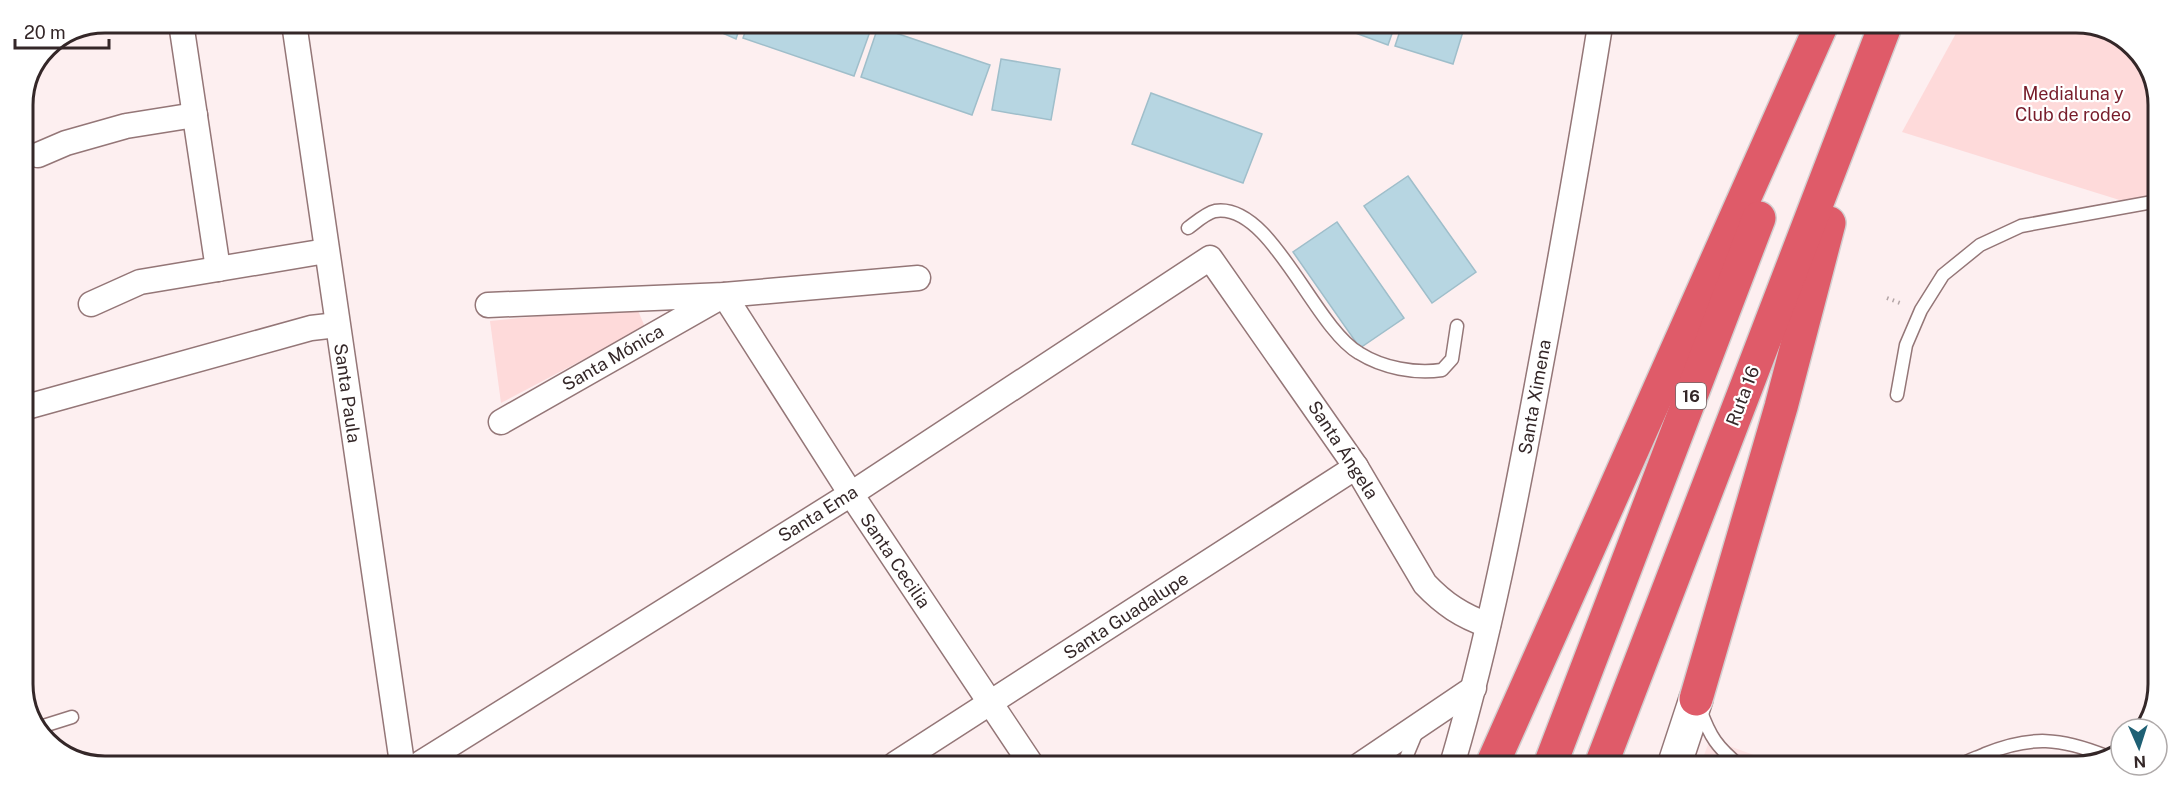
<svg xmlns="http://www.w3.org/2000/svg" width="2181" height="789" font-family="'Public Sans',sans-serif">
  <style>
    .built { fill: #fde3e4 }
    .green { fill: #fedada }
    .building { fill: #b7d6e2; stroke: #9fbeca; stroke-width: 1.5 }
    .lines { fill: none; stroke-linecap: round; stroke-linejoin: round }
    .service-casing { stroke: #947677; stroke-width: 15 }
    .minor-casing { stroke: #947677; stroke-width: 27 }
    .secondary-casing { stroke: #947677; stroke-width: 36 }
    .motorway-casing { stroke: #d2cfd0; stroke-width: 36 }
    .path { stroke: #b3a5a6; stroke-width: 4; stroke-dasharray: 1.5 4.5; stroke-linecap: butt }
    .service { stroke: #fff; stroke-width: 12 }
    .minor { stroke: #fff; stroke-width: 24 }
    .secondary { stroke: #fff; stroke-width: 33 }
    .motorway { stroke: #df5b69; stroke-width: 33 }
    .labels { text-anchor: middle; stroke-width: 4.5; stroke-linejoin: round; paint-order: stroke }
    .shield { fill: #fff; stroke: #716868; stroke-width: 1.5 }
    .shield-label { font-size: 16px; font-weight: bold; fill: #342728 }
    .park-label { font-size: 18px; fill: #771d2b; stroke: #fff }
    .street-label { font-size: 18px; fill: #342728; stroke: #fff }
    .rim { fill: none; stroke: #342728; stroke-width: 3 }
  </style>
  <rect width="100%" height="100%" fill="#fdeff0"/>
  <path class="built" d="M1710 739 1784 766H1700Z"/>
  <g class="green">
    <path d="M1960 26 2102 27 2141 55 2158 100V212L1902 132Z"/>
    <path d="M636 306 645 327 501 403 490 321Z"/>
  </g>
  <g class="building">
    <path d="M705 24H741L736 39 704 25Z"/>
    <path d="M748 24H866L872 26 854 76 743 38Z"/>
    <path d="M1334 25H1395L1388 45Z"/>
    <path d="M1402 25H1465L1453 64 1395 46Z"/>
    <path d="M878 27 990 65 972 115 861 77Z"/>
    <path d="M1001 59 1060 69 1051 120 992 110Z"/>
    <path d="M1151 93 1262 134 1243 183 1132 144Z"/>
    <path d="M1408 176 1476 272 1432 303 1364 206Z"/>
    <path d="M1337 222 1404 318 1360 348 1293 252Z"/>
  </g>
  <g class="lines">
    <g class="service-casing">
      <g id="service">
        <path d="M1188 228C1195 223 1206 213 1215 211 1271 202 1313 326 1359 353 1383 368 1415 374 1442 370L1452 359 1457 326"/>
        <path d="M1897 395 1906 345 1921 310 1943 275 1980 245 2021 226 2158 201"/>
        <path d="M1700 709C1710 737 1717 747 1740 766"/>
        <path d="M37 728 72 717"/>
        <path d="M1403 765 1418 729"/>
        <path d="M1960 766C1967 760 1977 758 1985 754 2031 735 2061 738 2106 756"/>
      </g>
    </g>
    <g class="minor-casing">
      <g id="minor">
        <path d="M181 23 218 269"/>
        <path d="M294 23 402 763"/>
        <path d="M38 155 66 143 126 126 195 115"/>
        <path d="M91 304 140 282 326 251"/>
        <path d="M488 305 724 295 918 278"/>
        <path d="M23 408 311 328 337 325"/>
        <path d="M501 422 724 295 851 494 1031 764"/>
        <path d="M421 763 851 494 1210 258 1356 467 1425 584C1444 604 1462 616 1488 625"/>
        <path d="M895 764 1356 467"/>
        <path d="M1360 765 1474 688"/>
        <path d="M1452 765C1489 639 1514 509 1538 380 1560 262 1581 144 1600 26"/>
      </g>
    </g>
    <g class="secondary-casing">
      <path id="secondary" d="M1674 766 1696 699"/>
    </g>
    <g class="motorway-casing">
      <g id="motorway">
        <path d="M1696 699 1781 407 1829 223"/>
        <path d="M1492 765 1821 26"/>
        <path d="M1550 765 1759 218"/>
        <path d="M1601 765 1885 26"/>
      </g>
    </g>
    <path class="path" d="M1887 298 1900 303"/>
    <use href="#service" class="service"/>
    <use href="#minor" class="minor"/>
    <use href="#secondary" class="secondary"/>
    <use href="#motorway" class="motorway"/>
  </g>
  <g class="labels">
    <rect class="shield" x="1676" y="383" width="30" height="26" rx="4.5"/>
    <g class="shield-label">
      <text x="1691" y="402">16</text>
    </g>
    <g class="park-label">
      <text x="2073" y="100">Medialuna y<tspan x="2073" dy="21">Club de rodeo</tspan></text>
    </g>
    <g class="street-label">
      <text transform="translate(613 358) rotate(-30)" y="6">Santa Mónica</text>
      <text transform="translate(347 393) rotate(82)" y="6">Santa Paula</text>
      <text transform="translate(1743 396) rotate(-69)" y="6">Ruta 16</text>
      <text transform="translate(1535 397) rotate(-80)" y="6">Santa Ximena</text>
      <text transform="translate(1343 450) rotate(57)" y="6">Santa Ángela</text>
      <text transform="translate(818 514) rotate(-32)" y="6">Santa Ema</text>
      <text transform="translate(895 561) rotate(56)" y="6">Santa Cecilia</text>
      <text transform="translate(1126 616) rotate(-33)" y="6">Santa Guadalupe</text>
    </g>
  </g>
  <path d="M0 0H2181V789H0ZM105 33H2076A72 72 0 0 1 2148 105V684A72 72 0 0 1 2076 756H105A72 72 0 0 1 33 684V105A72 72 0 0 1 105 33Z" fill="#fff" fill-rule="evenodd"/>
  <path class="rim" d="M105 33H2076A72 72 0 0 1 2148 105V684A72 72 0 0 1 2076 756H105A72 72 0 0 1 33 684V105A72 72 0 0 1 105 33Z"/>
  <g transform="translate(2139 747) rotate(177)"><circle r="28" fill="#ffffff" stroke="#aea9a9" stroke-width="1.5"/>
  <path d="M0-4.5L10 22L0 15L-10 22Z" fill="#1e6074"/>
  <text y="-9" font-size="16" font-weight="bold" text-anchor="middle" fill="#342728">N</text>
  </g>
  <path d="M15 39v9h94v-9" fill="none" stroke="#342728" stroke-width="3"/>
  <text x="24" y="39" font-size="18" fill="#342728" stroke="#ffffff" stroke-width="4.5" paint-order="stroke">20 m</text>
</svg>
